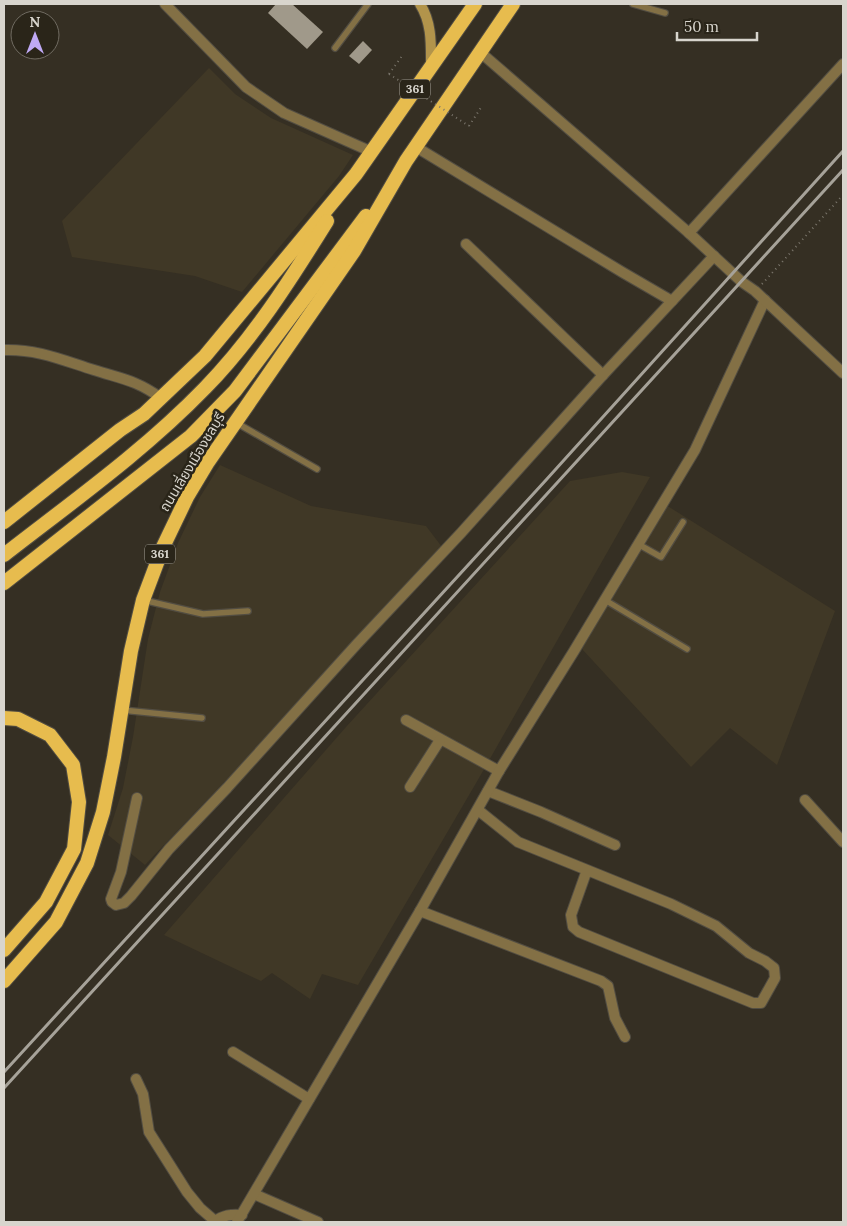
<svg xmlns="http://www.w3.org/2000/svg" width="847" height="1226" font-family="Lora,'Noto Sans Thai',serif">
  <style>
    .built { fill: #403826 }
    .building { fill: #a0998a }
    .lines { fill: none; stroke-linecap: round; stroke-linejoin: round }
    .service-casing { stroke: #524d42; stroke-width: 8 }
    .minor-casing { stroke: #524d42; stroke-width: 12 }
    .tertiary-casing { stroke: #524d42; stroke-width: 12 }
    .secondary-casing { stroke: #524d42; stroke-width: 12 }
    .trunk-casing { stroke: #524d42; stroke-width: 16 }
    .path { stroke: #7c776d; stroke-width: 2; stroke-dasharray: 1 4; stroke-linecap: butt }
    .service { stroke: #837045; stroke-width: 5.5 }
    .minor { stroke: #837045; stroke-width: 10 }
    .tertiary { stroke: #837045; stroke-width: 10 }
    .secondary { stroke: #b2944b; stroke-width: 10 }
    .trunk { stroke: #e7bc4e; stroke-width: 14 }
    .rail { stroke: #a6a299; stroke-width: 3 }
    .path-bridge { stroke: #7c776d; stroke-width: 2; stroke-dasharray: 1 4; stroke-linecap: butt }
    .labels { text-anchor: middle; stroke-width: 5; stroke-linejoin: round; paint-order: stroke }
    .shield { fill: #2a2519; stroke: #a4a097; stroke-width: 1 }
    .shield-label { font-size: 12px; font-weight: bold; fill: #d8d5cd }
    .street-label { font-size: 14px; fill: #d8d5cd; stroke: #2a2519 }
  </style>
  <rect width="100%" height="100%" fill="#352f23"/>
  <g class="built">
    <path d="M209 68 235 94 271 118 353 155 339 176 242 292 195 276 72 257 62 221Z"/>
    <path d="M220 465 311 506 426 526 445 551 145 865 108 835 123 788 133 737 148 639 160 592 178 543 200 497Z"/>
    <path d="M622 472 650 477 479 778 358 985 322 974 310 999 272 973 261 981 164 935 346 727 570 481Z"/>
    <path d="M666 505 835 611 777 765 730 728 691 767 582 649Z"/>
  </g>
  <g class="building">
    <path d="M276 4H292L323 32 307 49 268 13Z"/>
    <path d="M363 41 372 50 359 64 349 56Z"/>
  </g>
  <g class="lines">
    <g class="service-casing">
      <g id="service">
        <path d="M633 4 665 13"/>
        <path d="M335 48 368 4"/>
        <path d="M235 422 317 469"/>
        <path d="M638 544 661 557 683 522"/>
        <path d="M143 600 203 614 248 611"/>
        <path d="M605 600 687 649"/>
        <path d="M122 710 202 718"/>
      </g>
    </g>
    <g class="minor-casing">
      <g id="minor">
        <path d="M165 4 246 87 284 113 372 152"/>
        <path d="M416 147 622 272 672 301"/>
        <path d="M689 233 843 64"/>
        <path d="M466 244 603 375"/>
        <path d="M4 350C38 349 62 360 94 370 122 379 136 380 161 398"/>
        <path d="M406 720 499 771"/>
        <path d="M410 787 440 740"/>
        <path d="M488 791 541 812 615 845"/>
        <path d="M137 798 121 872 111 899 112 902 116 905 124 903 131 896 169 849 227 788 356 645 461 533 603 375 714 256"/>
        <path d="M805 800 843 842"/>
        <path d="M478 810 518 842 671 904 716 926 749 953 765 961 774 968 775 978 761 1003H753L579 932 573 927 571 915 587 870"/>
        <path d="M420 911 601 981 608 986 615 1018 625 1037"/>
        <path d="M233 1052 309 1099"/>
        <path d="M136 1079 143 1094 149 1132 187 1192 200 1208 215 1221"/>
        <path d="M254 1194 318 1222"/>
        <path d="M214 1222C223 1215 231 1214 242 1215"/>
        <path d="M237 1222 420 911 499 771 574 651 695 450 765 300"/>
      </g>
    </g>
    <g class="tertiary-casing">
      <path id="tertiary" d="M480 52 689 233 742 282 755 291 843 373"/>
    </g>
    <g class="secondary-casing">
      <path id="secondary" d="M420 4C432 23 431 44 431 66"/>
    </g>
    <g class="trunk-casing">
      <g id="trunk">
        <path d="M4 522 120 430 144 414 205 356 356 174 475 4"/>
        <path d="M4 555C72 502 144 451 205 388 253 339 291 279 327 221"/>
        <path d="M4 583 191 436 235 391 366 216"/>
        <path d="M4 718 18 719 50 735 73 765 79 802 74 849 46 902 4 950"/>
        <path d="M4 981 56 922 87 863 103 812 114 757 131 651 143 600 163 547 187 497 208 462 354 251 406 161 513 4"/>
      </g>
    </g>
    <g class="path">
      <path d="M389 74 402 56"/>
      <path d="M469 126 482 106"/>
      <path d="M762 284 843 195"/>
    </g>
    <use href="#service" class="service"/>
    <use href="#minor" class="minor"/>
    <use href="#tertiary" class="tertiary"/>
    <use href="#secondary" class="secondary"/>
    <use href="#trunk" class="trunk"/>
    <g class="rail">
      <path d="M4 1072 546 480 843 151"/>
      <path d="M4 1088 843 170"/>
    </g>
    <path class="path-bridge" d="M389 74 469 126"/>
  </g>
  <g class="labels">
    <g class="shield">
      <rect x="400" y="79.5" width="30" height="19" rx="4"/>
      <rect x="145" y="544.5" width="30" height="19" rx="4"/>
    </g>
    <g class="shield-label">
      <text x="415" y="93">361</text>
      <text x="160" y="558">361</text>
    </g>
    <g class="street-label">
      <text transform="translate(192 462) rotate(-59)" y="5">ถนนเลี่ยงเมืองชลบุรี</text>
    </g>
  </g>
  <rect width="847" height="1226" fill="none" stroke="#d8d5cd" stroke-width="10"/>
  <g transform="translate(35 35)"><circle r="24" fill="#2a2519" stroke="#706b61"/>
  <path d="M0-4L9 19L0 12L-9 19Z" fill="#bfa9f4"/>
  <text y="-8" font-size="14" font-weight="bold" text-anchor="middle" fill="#d8d5cd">N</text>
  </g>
  <path d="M677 32v8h80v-8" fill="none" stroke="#d8d5cd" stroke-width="2.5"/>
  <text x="684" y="32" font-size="15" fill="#d8d5cd" stroke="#2a2519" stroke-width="4" paint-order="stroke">50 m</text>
</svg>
